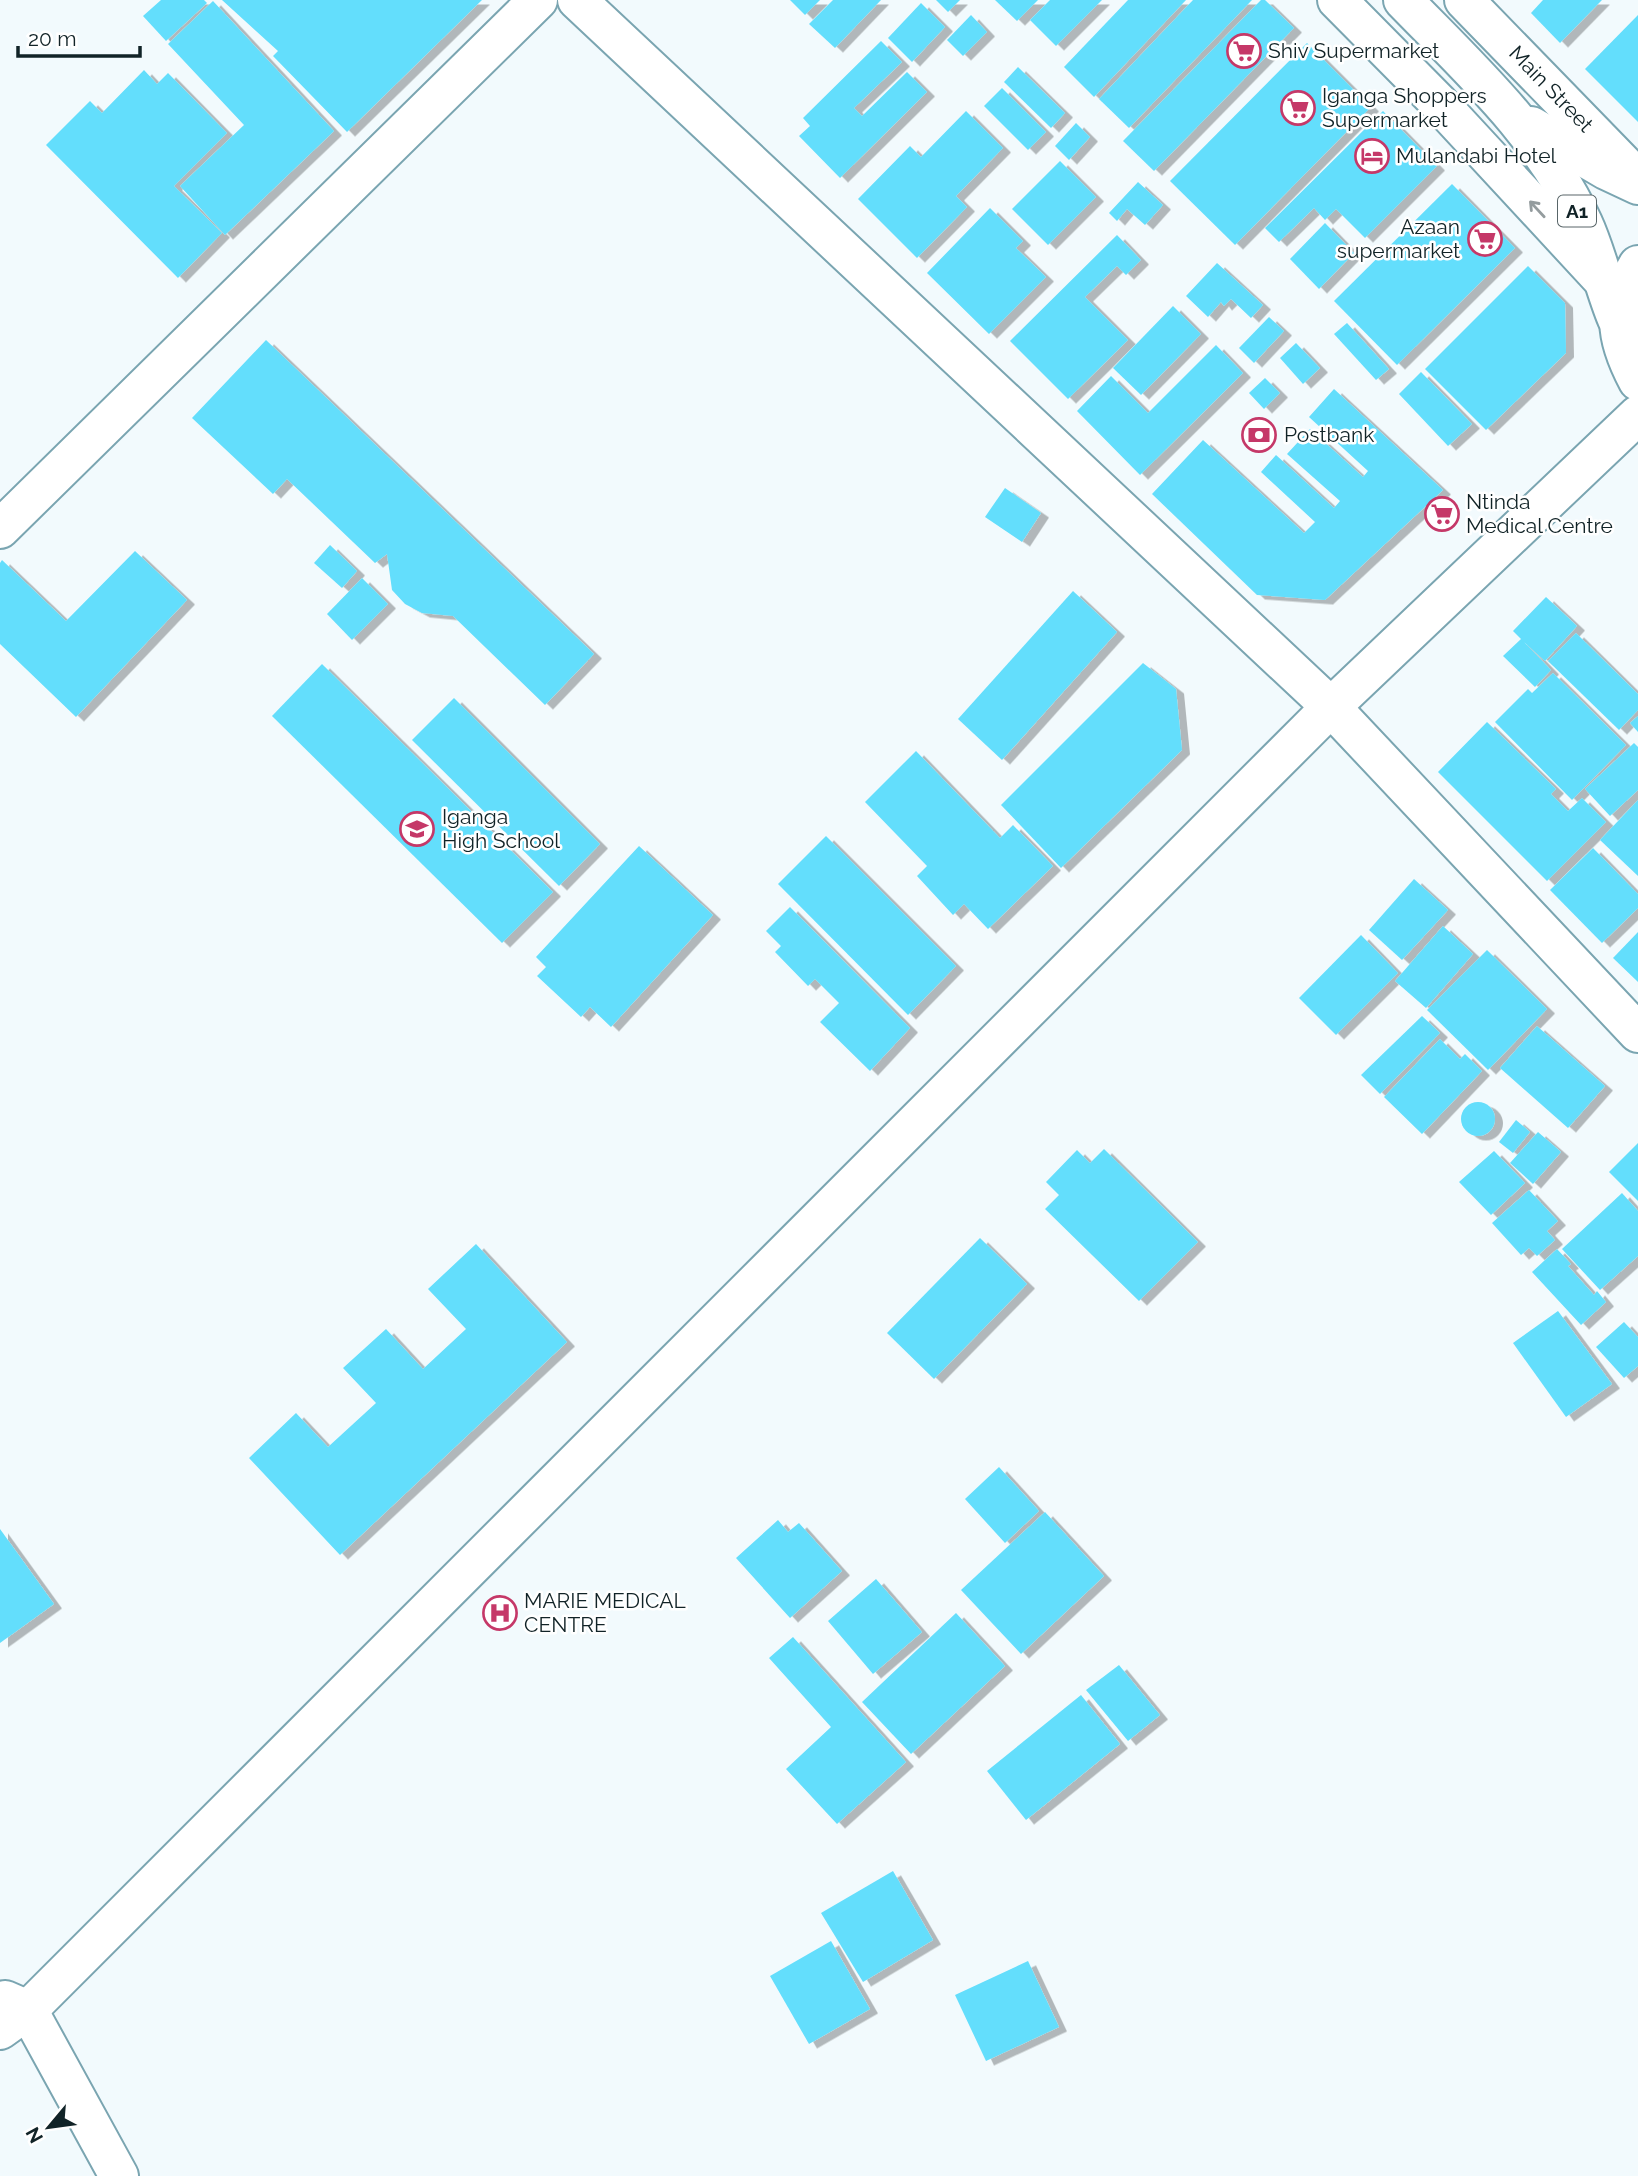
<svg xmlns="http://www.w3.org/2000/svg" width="1638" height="2176" font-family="Raleway,sans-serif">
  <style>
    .building { fill: #63defc; filter: url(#shadow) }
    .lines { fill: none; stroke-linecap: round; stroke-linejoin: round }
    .minor-casing { stroke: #7aa5b1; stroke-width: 42 }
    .major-casing { stroke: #7aa5b1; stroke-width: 42 }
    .minor { stroke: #fff; stroke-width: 38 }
    .major { stroke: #fff; stroke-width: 38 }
    .oneway { stroke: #949c9e }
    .labels { text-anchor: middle; stroke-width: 5; stroke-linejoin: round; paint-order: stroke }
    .shield { fill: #fff; stroke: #586568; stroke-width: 2 }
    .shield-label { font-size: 19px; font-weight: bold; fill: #112327 }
    .poi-label { font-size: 21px; fill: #112327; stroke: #fff; text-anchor: start }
    .street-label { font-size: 21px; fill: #112327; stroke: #fff }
  </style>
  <defs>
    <filter id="shadow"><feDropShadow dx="8" dy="4.5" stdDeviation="0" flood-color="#0004"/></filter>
  </defs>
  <rect width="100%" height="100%" fill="#f2fafd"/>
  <g class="building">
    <path d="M161 0H204L207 3 166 41 143 16Z"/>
    <path d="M222 0H482L347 132 273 56 278 51Z"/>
    <path d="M790 0H820L805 15Z"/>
    <path d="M833 0H881L835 48 809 24Z"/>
    <path d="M936 0H960L948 12Z"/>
    <path d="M995 0H1038L1017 21Z"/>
    <path d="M1050 0H1102L1056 46 1030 20Z"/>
    <path d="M1128 0H1186L1094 97 1064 67Z"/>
    <path d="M1193 0H1252L1129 128 1099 99Z"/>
    <path d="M1261 0H1265L1294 28 1154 171 1123 141Z"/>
    <path d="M1543 0H1602L1560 43 1531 13Z"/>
    <path d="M213 1 334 131 225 235 180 186 244 125 168 44Z"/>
    <path d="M921 3 945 27 912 62 888 38Z"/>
    <path d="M971 15 987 32 963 56 947 40Z"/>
    <path d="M1638 15V122L1585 69Z"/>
    <path d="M881 41 902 62 854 108 862 116 907 72 927 92 840 178 799 136 810 126 803 118Z"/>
    <path d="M1307 43 1371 107 1235 245 1170 181Z"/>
    <path d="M1018 67 1065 113 1051 128 1004 82Z"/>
    <path d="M144 70 157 84 168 73 227 133 174 186 222 233 178 278 46 145 90 101 102 113Z"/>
    <path d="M1002 88 1046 132 1028 150 984 106Z"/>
    <path d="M966 111 1003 148 956 196 967 207 917 258 858 199 910 146 921 157Z"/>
    <path d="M1383 111 1437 166 1365 238 1336 209 1325 220 1314 208 1279 242 1265 228Z"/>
    <path d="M1076 123 1090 137 1069 160 1055 146Z"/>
    <path d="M1060 161 1096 197 1048 245 1012 209Z"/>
    <path d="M1138 182 1163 205 1145 225 1127 209 1117 221 1109 213Z"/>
    <path d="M1452 184 1515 248 1397 365 1334 301Z"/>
    <path d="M990 208 1023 241 1016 248 1046 277 989 334 927 273Z"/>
    <path d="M1325 223 1354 253 1319 289 1290 259Z"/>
    <path d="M1117 235 1141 260 1126 275 1117 266 1085 297 1128 340 1068 399 1010 341Z"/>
    <path d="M1217 263 1263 305 1251 318 1231 299 1224 306 1221 302 1208 317 1186 296Z"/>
    <path d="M1528 266 1565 303 1566 353 1486 430 1425 369Z"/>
    <path d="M1173 306 1201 334 1141 395 1113 368Z"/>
    <path d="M1269 317 1284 331 1254 363 1239 348Z"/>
    <path d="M1347 323 1389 369 1376 380 1334 334Z"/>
    <path d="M266 340 594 654 545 705 453 616 422 613 405 604 392 590 387 554 375 563 287 479 273 494 192 418Z"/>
    <path d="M1296 343 1320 368 1303 384 1280 358Z"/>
    <path d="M1216 345 1243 373 1140 475 1077 411 1111 376 1148 413Z"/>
    <path d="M1421 372 1472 424 1448 446 1399 394Z"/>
    <path d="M1265 378 1280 393 1264 409 1249 393Z"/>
    <path d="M1334 389 1443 490 1325 600 1257 595 1152 494 1203 440 1304 533 1315 522 1261 472 1276 455 1334 508 1340 501 1287 454 1310 429 1363 477 1368 471 1309 417Z"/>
    <path d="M1005 488 1041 513 1022 542 985 517Z"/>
    <path d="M330 545 357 571 342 588 314 563Z"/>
    <path d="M135 551 187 600 76 717 0 644V563L2 560 66 621Z"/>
    <path d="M362 578 388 604 352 640 327 614Z"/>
    <path d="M1073 591 1117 632 1002 760 958 719Z"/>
    <path d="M1546 597 1577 626 1545 661 1524 642 1551 670 1535 687 1503 656 1521 639 1513 631Z"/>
    <path d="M1576 633 1638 694V710L1619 730 1548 661Z"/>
    <path d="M1143 663 1176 689 1182 750 1061 868 1001 805Z"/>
    <path d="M322 664 553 892 502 943 272 716Z"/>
    <path d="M1553 673 1626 745 1572 800 1495 722 1528 689 1532 693Z"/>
    <path d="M454 698 600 844 559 886 412 740Z"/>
    <path d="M1638 716V732L1630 723Z"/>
    <path d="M1487 722 1556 789 1551 794 1568 811 1582 798 1606 822 1547 881 1438 772Z"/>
    <path d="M1634 743 1638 747V790L1610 816 1585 789Z"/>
    <path d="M916 751 1000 838 1013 825 1053 866 988 929 964 904 953 915 917 876 927 866 865 802Z"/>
    <path d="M1638 800V876L1600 840Z"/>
    <path d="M826 836 956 966 908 1015 778 884Z"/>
    <path d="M639 846 713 915 611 1027 590 1007 581 1017 537 976 546 967 536 957Z"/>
    <path d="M1593 848 1638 894V908L1602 943 1550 890Z"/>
    <path d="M1414 879 1448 910 1402 960 1369 930Z"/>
    <path d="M790 907 910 1028 870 1071 820 1022 839 1003 815 979 808 986 775 952 781 946 766 931Z"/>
    <path d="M1443 926 1473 954 1426 1008 1395 981Z"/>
    <path d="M1638 932V982L1613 958Z"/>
    <path d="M1361 935 1398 973 1336 1035 1299 998Z"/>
    <path d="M1487 950 1547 1009 1488 1070 1427 1010Z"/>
    <path d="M1422 1016 1440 1033 1380 1094 1361 1075Z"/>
    <path d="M1537 1026 1605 1086 1568 1128 1500 1068Z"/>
    <path d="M1440 1039 1460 1059 1465 1054 1482 1071 1422 1134 1384 1097Z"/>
    <circle cx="1478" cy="1119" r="17"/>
    <path d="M1516 1120 1530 1132 1513 1153 1499 1142Z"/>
    <path d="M1538 1132 1561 1152 1533 1184 1510 1163Z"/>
    <path d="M1638 1143V1201L1609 1172Z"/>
    <path d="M1104 1149 1198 1242 1139 1301 1045 1209 1059 1195 1046 1182 1077 1150 1090 1163Z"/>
    <path d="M1494 1151 1525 1183 1491 1215 1459 1182Z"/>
    <path d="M1529 1190 1558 1221 1547 1231 1555 1240 1537 1256 1529 1248 1521 1255 1492 1223Z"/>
    <path d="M1622 1193 1638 1211V1256L1600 1290 1562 1249Z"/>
    <path d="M980 1238 1027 1284 934 1379 887 1333Z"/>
    <path d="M476 1244 567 1342 340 1555 249 1458 296 1413 328 1447 376 1403 343 1368 386 1329 423 1369 466 1329 428 1289Z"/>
    <path d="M1557 1249 1571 1264 1568 1266 1594 1295 1597 1291 1606 1302 1581 1325 1532 1272Z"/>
    <path d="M1558 1311 1612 1384 1566 1417 1513 1343Z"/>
    <path d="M1624 1322 1638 1337V1366L1624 1378 1596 1347Z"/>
    <path d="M999 1467 1039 1511 1005 1543 965 1499Z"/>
    <path d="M1045 1512 1104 1576 1021 1654 961 1590Z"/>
    <path d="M778 1520 788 1532 799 1523 842 1571 790 1618 736 1558Z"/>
    <path d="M0 1529 54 1604 0 1643Z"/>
    <path d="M876 1579 922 1632 873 1674 828 1621Z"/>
    <path d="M956 1613 1005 1666 911 1754 862 1702Z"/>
    <path d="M793 1637 906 1762 837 1824 786 1769 831 1727 769 1658Z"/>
    <path d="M1119 1665 1160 1715 1128 1741 1086 1690Z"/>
    <path d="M1081 1695 1120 1744 1026 1820 987 1771Z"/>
    <path d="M893 1871 933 1940 863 1982 821 1913Z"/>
    <path d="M831 1941 870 2009 809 2044 770 1976Z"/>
    <path d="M1028 1961 1059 2027 986 2061 955 1995Z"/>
  </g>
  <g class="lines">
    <g class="minor-casing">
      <g id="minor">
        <path d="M577 0 1331 707 1638 1033"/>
        <path d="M1337 0 1438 102 1600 277"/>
        <path d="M1464 0 1638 179"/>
        <path d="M0 529 538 0"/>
        <path d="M5 2000 28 2010 119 2176"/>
        <path d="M0 2030 28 2010 1331 707 1638 415"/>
      </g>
    </g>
    <g class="major-casing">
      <g id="major">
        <path d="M1403 0C1470 69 1542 134 1583 223 1597 253 1604 288 1617 319"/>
        <path d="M1531 126 1606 170 1638 185"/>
        <path d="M1638 265C1612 309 1614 336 1638 381"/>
      </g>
    </g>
    <use href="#minor" class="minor"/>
    <use href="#major" class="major"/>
  </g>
  <defs><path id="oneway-shaft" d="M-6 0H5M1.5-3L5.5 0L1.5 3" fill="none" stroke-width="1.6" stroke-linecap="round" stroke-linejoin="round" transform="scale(1.75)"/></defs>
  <use class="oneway" href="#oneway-shaft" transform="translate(1537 209) rotate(-133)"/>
  <defs>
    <g id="supermarket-ring" transform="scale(1.75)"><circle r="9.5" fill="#fff" stroke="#c53868" stroke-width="1.5"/><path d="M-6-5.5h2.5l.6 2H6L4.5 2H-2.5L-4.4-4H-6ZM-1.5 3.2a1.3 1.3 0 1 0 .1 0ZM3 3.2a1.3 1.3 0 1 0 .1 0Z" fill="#c53868"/></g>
    <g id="hotel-ring" transform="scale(1.75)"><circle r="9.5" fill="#fff" stroke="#c53868" stroke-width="1.5"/><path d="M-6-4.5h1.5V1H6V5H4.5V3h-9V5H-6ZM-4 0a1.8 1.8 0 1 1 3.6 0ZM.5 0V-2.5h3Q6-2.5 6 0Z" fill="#c53868"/></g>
    <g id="bank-ring" transform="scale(1.75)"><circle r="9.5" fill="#fff" stroke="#c53868" stroke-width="1.5"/><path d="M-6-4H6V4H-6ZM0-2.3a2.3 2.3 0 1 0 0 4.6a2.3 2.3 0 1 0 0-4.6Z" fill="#c53868"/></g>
    <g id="school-ring" transform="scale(1.75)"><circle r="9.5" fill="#fff" stroke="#c53868" stroke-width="1.5"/><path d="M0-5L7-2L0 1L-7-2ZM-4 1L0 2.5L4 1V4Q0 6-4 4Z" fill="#c53868"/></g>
    <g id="hospital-ring" transform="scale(1.75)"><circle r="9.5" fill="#fff" stroke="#c53868" stroke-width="1.5"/><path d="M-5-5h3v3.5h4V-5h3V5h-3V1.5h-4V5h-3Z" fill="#c53868"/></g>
  </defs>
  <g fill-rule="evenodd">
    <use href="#supermarket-ring" x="1244" y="51"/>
    <use href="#supermarket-ring" x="1298" y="108"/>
    <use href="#hotel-ring" x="1372" y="156"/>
    <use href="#supermarket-ring" x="1485" y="239"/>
    <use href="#bank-ring" x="1259" y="435"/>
    <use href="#supermarket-ring" x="1442" y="514"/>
    <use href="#school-ring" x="417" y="829"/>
    <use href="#hospital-ring" x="500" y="1613"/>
  </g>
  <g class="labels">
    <rect class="shield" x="1558" y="195.5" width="38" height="31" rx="5"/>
    <g class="shield-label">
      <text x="1577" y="218">A1</text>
    </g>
    <g class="poi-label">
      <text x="1268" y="58">Shiv Supermarket</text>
      <text x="1322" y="103">Iganga Shoppers<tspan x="1322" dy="24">Supermarket</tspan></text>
      <text x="1396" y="163">Mulandabi Hotel</text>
      <text x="1460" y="234" text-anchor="end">Azaan<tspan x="1460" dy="24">supermarket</tspan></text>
      <text x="1284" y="442">Postbank</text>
      <text x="1466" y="509">Ntinda<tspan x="1466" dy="24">Medical Centre</tspan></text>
      <text x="442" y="824">Iganga<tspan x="442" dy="24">High School</tspan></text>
      <text x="524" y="1608">MARIE MEDICAL<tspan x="524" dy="24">CENTRE</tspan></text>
    </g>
    <g class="street-label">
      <text transform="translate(1551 89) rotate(46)" y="7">Main Street</text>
    </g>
  </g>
  <g transform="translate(49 2127) rotate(241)" stroke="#ffffff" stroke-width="5" paint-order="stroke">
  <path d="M0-5L12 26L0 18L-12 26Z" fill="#112327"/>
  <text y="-10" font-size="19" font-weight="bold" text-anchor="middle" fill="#112327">N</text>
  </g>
  <path d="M18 46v10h122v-10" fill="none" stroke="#112327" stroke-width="3.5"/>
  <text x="28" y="46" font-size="21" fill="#112327" stroke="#ffffff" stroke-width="5" paint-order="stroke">20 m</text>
</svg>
